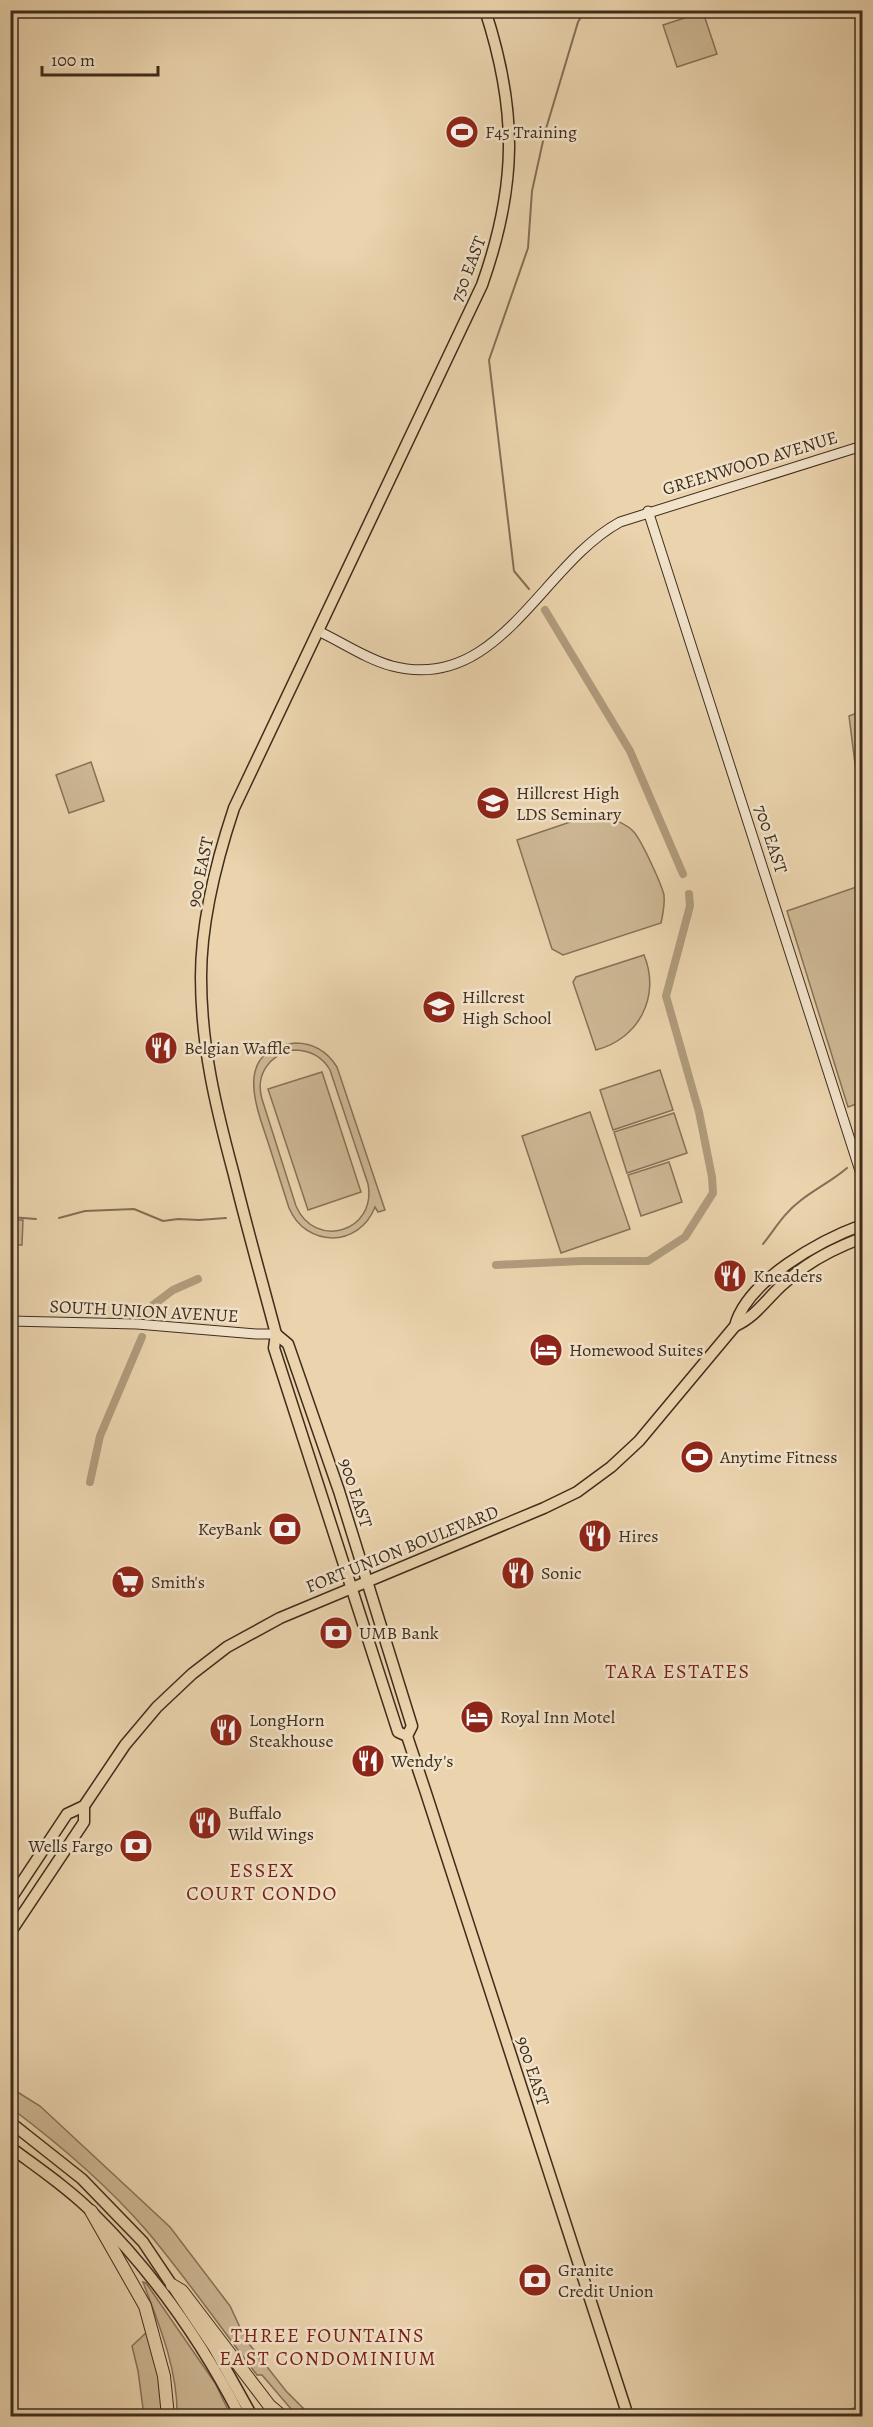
<svg xmlns="http://www.w3.org/2000/svg" width="873" height="2427" font-family="Alegreya,serif">
  <style>
    .green { fill: #cdb794; stroke: #867258; stroke-width: 1.5; fill-rule: evenodd }
    .lines { fill: none; stroke-linecap: round; stroke-linejoin: round }
    .stream { stroke: #836f56; stroke-width: 2 }
    .canal { stroke: #b09b7c; stroke-width: 8 }
    .secondary-casing { stroke: #3f2d1c; stroke-width: 11 }
    .primary-casing { stroke: #3f2d1c; stroke-width: 13 }
    .highway-casing { stroke: #3f2d1c; stroke-width: 14 }
    .secondary { stroke: #f1e2ca; stroke-width: 9 }
    .primary { stroke: #ead3ad; stroke-width: 10 }
    .highway { stroke: #ead3ad; stroke-width: 12 }
    .labels { text-anchor: middle; stroke-width: 5; stroke-linejoin: round; paint-order: stroke }
    .poi-label { font-size: 18px; fill: #3f2d1c; stroke: #f1e2ca; text-anchor: start }
    .street-label { font-size: 18px; fill: #3f2d1c; stroke: #f1e2ca }
    .neighbourhood-label { font-size: 20px; letter-spacing: 1.5px; fill: #7a1f14; stroke: #f1e2ca }
  </style>
  <rect width="100%" height="100%" fill="#ead3ad"/>
  <filter id="stains"><feTurbulence type="fractalNoise" baseFrequency=".00333" numOctaves="4"/><feColorMatrix values="0 0 0 0 .2 0 0 0 0 .09 0 0 0 0 .02 0 0 0 .5 -.17"/></filter>
  <radialGradient id="worn" r=".72"><stop offset=".6" stop-color="#630" stop-opacity="0"/><stop offset="1" stop-color="#630" stop-opacity=".3"/></radialGradient>
  <g class="green">
    <path d="M703 12 717 54 677 67 663 25Z"/>
    <path d="M862 711V819L849 716Z"/>
    <path d="M91 762 104 801 69 813 56 775Z"/>
    <path d="M585 817C601 816 621 819 633 831 641 839 661 883 664 895 665 904 663 914 661 923L563 955 552 949 517 840Z"/>
    <path d="M862 885V1102L848 1107 787 911Z"/>
    <path d="M644 955C661 996 639 1039 596 1050L573 982 576 977Z"/>
    <path d="M295 1043C314 1043 327 1051 337 1067L385 1210 378 1212 375 1207C359 1248 306 1248 289 1208 282 1186 275 1164 268 1142 255 1104 234 1050 295 1043ZM293 1050C309 1050 322 1056 330 1070L368 1184C377 1232 315 1250 296 1206L262 1099C255 1075 269 1055 293 1050Z"/>
    <path d="M660 1070 673 1110 613 1130 600 1090Z"/>
    <path d="M322 1072 361 1192 308 1210 268 1089Z"/>
    <path d="M590 1112 630 1229 561 1253 522 1136Z"/>
    <path d="M674 1113 687 1153 627 1173 614 1132Z"/>
    <path d="M669 1162 682 1202 641 1216 628 1175Z"/>
    <path d="M13 1220H23L22 1245H12Z"/>
    <path d="M11 2088 40 2106 170 2227 230 2306 246 2340 286 2391 311 2416H297L262 2375H257C220 2327 185 2276 146 2230 106 2184 59 2144 11 2108Z"/>
    <path d="M143 2282 146 2283 215 2383 231 2416H177C178 2370 159 2324 143 2282Z"/>
    <path d="M148 2331 161 2385 163 2416H144L138 2371 132 2346Z"/>
  </g>
  <g class="lines">
    <g class="stream">
      <path d="M529 589 514 571 489 360 528 248 532 191 545 132 578 22 585 10"/>
      <path d="M10 1217 36 1219"/>
      <path d="M59 1218 85 1211 134 1209 163 1221 178 1219 199 1220 226 1218"/>
      <path d="M763 1244C775 1229 784 1213 800 1201 815 1189 832 1181 847 1168"/>
      <path d="M10 2413 20 2416"/>
    </g>
    <g class="canal">
      <path d="M545 610 630 751 683 874"/>
      <path d="M496 1265 581 1261H648L685 1237 713 1193 712 1177 699 1112 666 996 690 906 689 894"/>
      <path d="M153 1305 173 1290 198 1279"/>
      <path d="M90 1482 100 1436 142 1337"/>
      <path d="M836 2416 862 2409"/>
    </g>
    <g class="secondary-casing">
      <g id="secondary">
        <path d="M648 511 862 1177"/>
        <path d="M318 631C342 642 366 659 392 666 499 694 541 565 620 522L862 446"/>
        <path d="M10 1321 137 1324 256 1334H276"/>
      </g>
    </g>
    <g class="primary-casing">
      <g id="primary">
        <path d="M485 10C518 111 517 186 482 285L234 808C216 862 201 920 201 977 201 1047 216 1108 234 1175 247 1228 262 1281 276 1334L274 1348 398 1732 407 1736 426 1793 628 2416"/>
        <path d="M735 1326C755 1317 765 1301 781 1286 804 1264 832 1249 862 1238"/>
        <path d="M276 1334 288 1344 339 1491 412 1726 407 1736"/>
        <path d="M10 1900 67 1814 84 1806 125 1745 157 1707 192 1674 227 1647 280 1618 544 1508 577 1492 611 1467 639 1441 735 1326C747 1280 821 1240 862 1225"/>
        <path d="M10 1933 84 1822V1806"/>
        <path d="M10 2122 82 2179 143 2242 214 2348 252 2416"/>
        <path d="M10 2147C38 2168 68 2188 93 2213 153 2272 202 2342 240 2416"/>
      </g>
    </g>
    <g class="highway-casing">
      <g id="highway">
        <path d="M91 2211 145 2306 164 2376 168 2416"/>
        <path d="M172 2285 182 2291 269 2405 282 2416"/>
      </g>
    </g>
    <use href="#secondary" class="secondary"/>
    <use href="#primary" class="primary"/>
    <use href="#highway" class="highway"/>
  </g>
  <defs>
    <g id="stadium-disc" transform="scale(1.725)"><circle r="9.5" fill="#8f2418" stroke="#f1e2ca"/><path d="M0-5a6.5 5 0 1 0 0 10a6.5 5 0 1 0 0-10ZM-3.5-1.8h7v3.6h-7Z" fill="#fff"/></g>
    <g id="school-disc" transform="scale(1.725)"><circle r="9.5" fill="#8f2418" stroke="#f1e2ca"/><path d="M0-5L7-2L0 1L-7-2ZM-4 1L0 2.5L4 1V4Q0 6-4 4Z" fill="#fff"/></g>
    <g id="restaurant-disc" transform="scale(1.725)"><circle r="9.5" fill="#8f2418" stroke="#f1e2ca"/><path d="M-5-6h1v4h1v-4h1v4h1v-4h1v5L-1.5 .5V6h-2V.5L-5-1ZM5-6V6H3V1.5H1.5Q1.5-4 5-6Z" fill="#fff"/></g>
    <g id="hotel-disc" transform="scale(1.725)"><circle r="9.5" fill="#8f2418" stroke="#f1e2ca"/><path d="M-6-4.5h1.5V1H6V5H4.5V3h-9V5H-6ZM-4 0a1.8 1.8 0 1 1 3.6 0ZM.5 0V-2.5h3Q6-2.5 6 0Z" fill="#fff"/></g>
    <g id="bank-disc" transform="scale(1.725)"><circle r="9.5" fill="#8f2418" stroke="#f1e2ca"/><path d="M-6-4H6V4H-6ZM0-2.3a2.3 2.3 0 1 0 0 4.6a2.3 2.3 0 1 0 0-4.6Z" fill="#fff"/></g>
    <g id="supermarket-disc" transform="scale(1.725)"><circle r="9.5" fill="#8f2418" stroke="#f1e2ca"/><path d="M-6-5.5h2.5l.6 2H6L4.5 2H-2.5L-4.4-4H-6ZM-1.5 3.2a1.3 1.3 0 1 0 .1 0ZM3 3.2a1.3 1.3 0 1 0 .1 0Z" fill="#fff"/></g>
  </defs>
  <g fill-rule="evenodd">
    <use href="#stadium-disc" x="462" y="132"/>
    <use href="#school-disc" x="493" y="803"/>
    <use href="#school-disc" x="439" y="1007"/>
    <use href="#restaurant-disc" x="161" y="1048"/>
    <use href="#restaurant-disc" x="730" y="1276"/>
    <use href="#hotel-disc" x="546" y="1350"/>
    <use href="#stadium-disc" x="697" y="1457"/>
    <use href="#bank-disc" x="285" y="1529"/>
    <use href="#restaurant-disc" x="595" y="1536"/>
    <use href="#restaurant-disc" x="518" y="1573"/>
    <use href="#supermarket-disc" x="128" y="1582"/>
    <use href="#bank-disc" x="336" y="1633"/>
    <use href="#hotel-disc" x="477" y="1717"/>
    <use href="#restaurant-disc" x="226" y="1730"/>
    <use href="#restaurant-disc" x="368" y="1761"/>
    <use href="#restaurant-disc" x="205" y="1823"/>
    <use href="#bank-disc" x="136" y="1846"/>
    <use href="#bank-disc" x="535" y="2280"/>
  </g>
  <g class="labels">
    <g class="poi-label">
      <text x="485" y="138">F45 Training</text>
      <text x="516" y="799">Hillcrest High<tspan x="516" dy="21">LDS Seminary</tspan></text>
      <text x="462" y="1003">Hillcrest<tspan x="462" dy="21">High School</tspan></text>
      <text x="184" y="1054">Belgian Waffle</text>
      <text x="753" y="1282">Kneaders</text>
      <text x="569" y="1356">Homewood Suites</text>
      <text x="720" y="1463">Anytime Fitness</text>
      <text x="262" y="1535" text-anchor="end">KeyBank</text>
      <text x="618" y="1542">Hires</text>
      <text x="541" y="1579">Sonic</text>
      <text x="151" y="1588">Smith's</text>
      <text x="359" y="1639">UMB Bank</text>
      <text x="500" y="1723">Royal Inn Motel</text>
      <text x="249" y="1726">LongHorn<tspan x="249" dy="21">Steakhouse</tspan></text>
      <text x="391" y="1767">Wendy's</text>
      <text x="228" y="1819">Buffalo<tspan x="228" dy="21">Wild Wings</tspan></text>
      <text x="113" y="1852" text-anchor="end">Wells Fargo</text>
      <text x="558" y="2276">Granite<tspan x="558" dy="21">Credit Union</tspan></text>
    </g>
    <g class="street-label">
      <text transform="translate(468 269) rotate(-69)" y="6">750 EAST</text>
      <text transform="translate(750 463) rotate(-17)" y="6">GREENWOOD AVENUE</text>
      <text transform="translate(771 839) rotate(72)" y="6">700 EAST</text>
      <text transform="translate(200 872) rotate(-78)" y="6">900 EAST</text>
      <text transform="translate(144 1311) rotate(3)" y="6">SOUTH UNION AVENUE</text>
      <text transform="translate(356 1493) rotate(72)" y="6">900 EAST</text>
      <text transform="translate(402 1549) rotate(-22)" y="6">FORT UNION BOULEVARD</text>
      <text transform="translate(533 2071) rotate(72)" y="6">900 EAST</text>
    </g>
    <g class="neighbourhood-label">
      <text x="678" y="1678">TARA ESTATES</text>
      <text x="262" y="1877">ESSEX<tspan x="262" dy="23">COURT CONDO</tspan></text>
      <text x="328" y="2342">THREE FOUNTAINS<tspan x="328" dy="23">EAST CONDOMINIUM</tspan></text>
    </g>
  </g>
  <rect width="873" height="2427" fill="none" stroke="#ead3ad" stroke-width="36"/>
  <rect x="12" y="12" width="849" height="2403" fill="none" stroke="#3f2d1c" stroke-width="3"/>
  <rect x="18" y="18" width="837" height="2391" fill="none" stroke="#3f2d1c" stroke-width="1.5"/>
  <path d="M42 66v9h116v-9" fill="none" stroke="#3f2d1c" stroke-width="3"/>
  <text x="51" y="66" font-size="18" fill="#3f2d1c" stroke="#f1e2ca" stroke-width="4.5" paint-order="stroke">100 m</text>
  <rect width="100%" height="100%" filter="url(#stains)"/>
  <rect width="100%" height="100%" fill="url(#worn)"/>
</svg>
